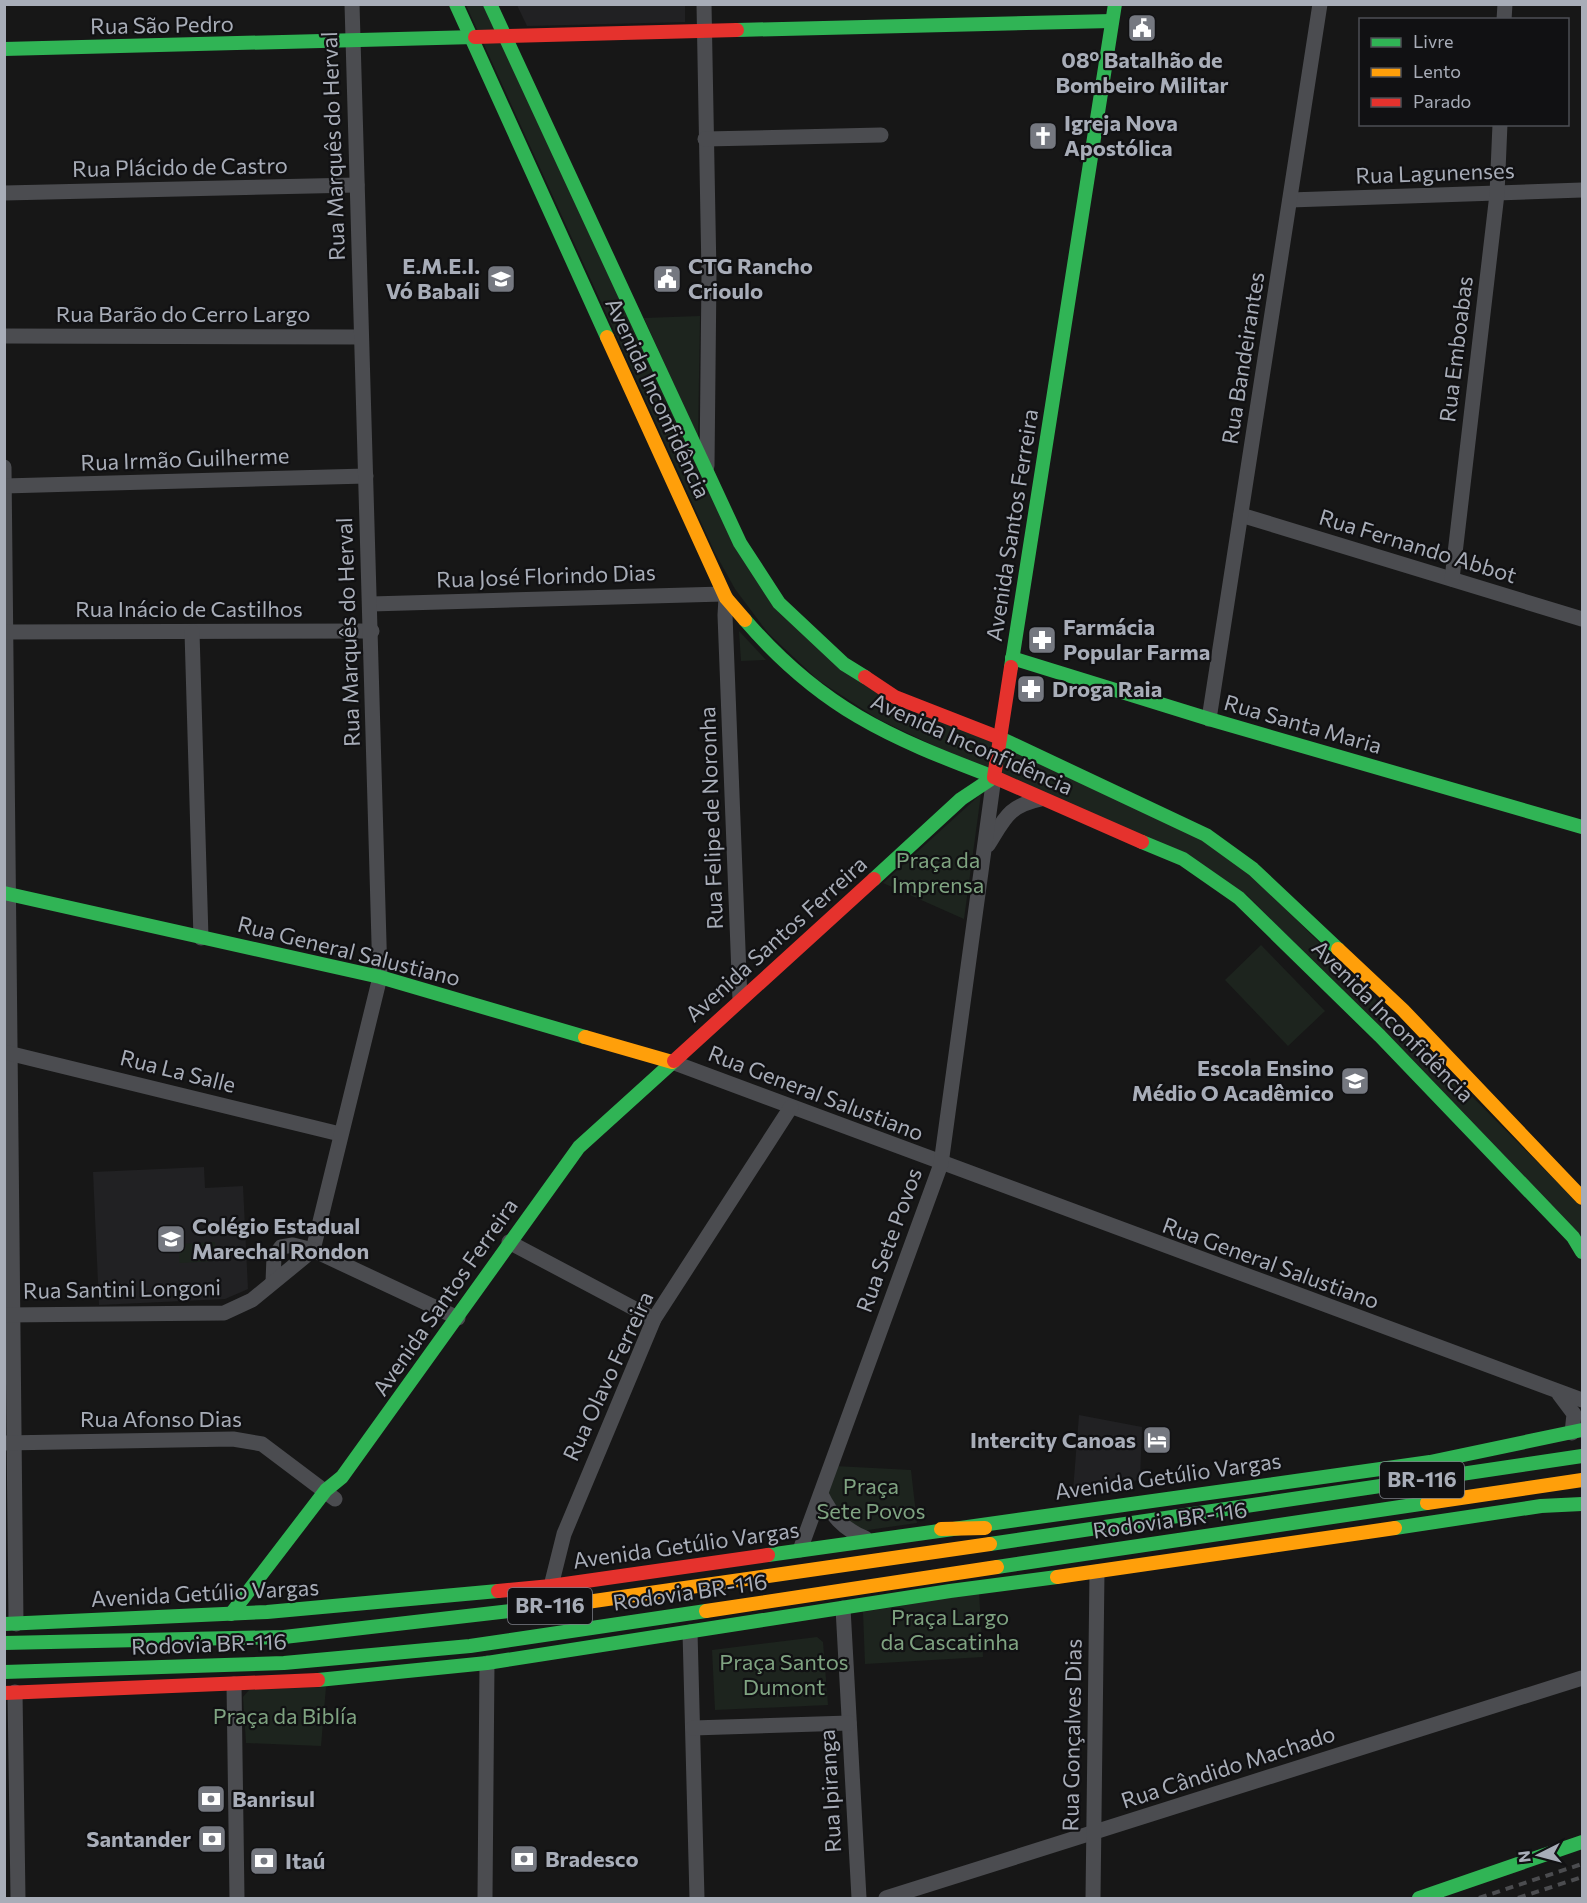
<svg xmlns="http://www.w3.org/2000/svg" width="1587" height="1903" font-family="Commissioner,sans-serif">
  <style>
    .built { fill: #212123 }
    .green { fill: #1d241e }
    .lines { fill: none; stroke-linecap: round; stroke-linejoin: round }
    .street { stroke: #4b4c50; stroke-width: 15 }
    .fast { stroke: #30b455; stroke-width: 14 }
    .slow { stroke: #ff9f0a; stroke-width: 14 }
    .jam { stroke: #e5322d; stroke-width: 14 }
    .rail { stroke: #4b4c4f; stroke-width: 4; stroke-dasharray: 8 6; stroke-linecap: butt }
    .labels { text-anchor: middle; stroke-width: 4.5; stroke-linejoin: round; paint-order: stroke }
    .shield { fill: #111113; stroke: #7b7e86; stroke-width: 1.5 }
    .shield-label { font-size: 21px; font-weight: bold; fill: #a8adb8 }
    .street-label { font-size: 22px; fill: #a8adb8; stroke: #111113 }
    .poi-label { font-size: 22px; font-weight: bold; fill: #a8adb8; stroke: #111113; text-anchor: start }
    .park-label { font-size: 22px; fill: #7fa381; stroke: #111113 }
  </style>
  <rect width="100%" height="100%" fill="#171717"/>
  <g class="built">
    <path d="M517 5H685V22L527 26Z"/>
    <path d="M204 1167 205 1188 243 1186 248 1289 225 1299 99 1305 93 1172Z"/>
    <path d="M1079 1415 1142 1427 1140 1480 1073 1491Z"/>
  </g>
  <g class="green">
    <path d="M466 5H486L734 543 842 669 1200 837 1250 873 1582 1207V1240L1247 895 878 719 818 680 768 633 735 589 715 553Z"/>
    <path d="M700 316 698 438 644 318Z"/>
    <path d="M739 631 766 660 741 661Z"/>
    <path d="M981 794 964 919 883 883Z"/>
    <path d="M1261 945 1325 1011 1288 1046 1225 980Z"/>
    <path d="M215 1242V1261L179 1263V1244Z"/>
    <path d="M835 1466 911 1470 917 1523 861 1531 848 1525 826 1495Z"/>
    <path d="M979 1593 983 1657 865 1664 863 1612Z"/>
    <path d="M817 1637 823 1642 828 1705 715 1710 712 1650Z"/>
    <path d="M326 1687 321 1746 246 1743 243 1697 249 1690Z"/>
  </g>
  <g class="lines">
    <g class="street">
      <path d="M704 4 709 274 707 466"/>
      <path d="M1504 20 1505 4"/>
      <path d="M705 139 881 135"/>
      <path d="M4 193 357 185"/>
      <path d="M1290 200 1582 190"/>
      <path d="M4 336 361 337"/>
      <path d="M4 467 16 1624"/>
      <path d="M4 486 366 476"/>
      <path d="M1241 515 1582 619"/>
      <path d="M1452 579 1497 194 1500 124"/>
      <path d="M726 598 725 615 740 1000"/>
      <path d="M371 604 723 594"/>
      <path d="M6 632 372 631"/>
      <path d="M192 632 201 938"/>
      <path d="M1209 719 1320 4"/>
      <path d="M988 845C1005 818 1008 806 1041 799"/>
      <path d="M4 1052 340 1134"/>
      <path d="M672 1062 1582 1400"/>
      <path d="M509 1242 654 1319"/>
      <path d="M313 1250 380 977 352 4"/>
      <path d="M273 1282 274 1257 281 1247 293 1245 313 1250 458 1318"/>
      <path d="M4 1315 224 1313 252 1300 313 1250"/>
      <path d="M1559 1394 1574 1414 1572 1433"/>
      <path d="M4 1443 233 1439 262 1444 335 1499"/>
      <path d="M821 1494C832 1516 843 1529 865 1538"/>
      <path d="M800 1550 941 1164 994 777"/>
      <path d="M551 1586 564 1534 654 1319 791 1107"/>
      <path d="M843 1608 859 1898"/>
      <path d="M690 1632 697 1898"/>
      <path d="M234 1684 237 1898"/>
      <path d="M15 1692 18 1898"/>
      <path d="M693 1728 849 1723"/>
      <path d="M485 1898 487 1663"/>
      <path d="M886 1898 1582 1678"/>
      <path d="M1093 1898 1097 1572"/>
    </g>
    <g class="fast">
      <path d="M456 4 607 337"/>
      <path d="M490 4 740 543 779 603 844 664 865 677"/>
      <path d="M737 30 1112 21"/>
      <path d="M4 49 475 37"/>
      <path d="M745 620C821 708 888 737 994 777"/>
      <path d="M1012 658 1209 719 1582 827"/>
      <path d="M1011 667 1115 4"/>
      <path d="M1000 738 1206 835 1253 869 1338 949"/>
      <path d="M1142 842 1183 859 1239 898 1380 1036 1573 1237 1582 1252"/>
      <path d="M874 879 961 799 994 777"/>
      <path d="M4 893 380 977 585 1037"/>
      <path d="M1395 1528 1541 1506 1582 1504"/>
      <path d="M990 1544 1582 1456"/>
      <path d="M768 1555 1430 1462 1582 1430"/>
      <path d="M997 1567 1427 1503"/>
      <path d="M231 1614 326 1490 342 1477 579 1147 674 1061"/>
      <path d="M4 1624 267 1612 498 1591"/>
      <path d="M4 1643 284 1637 580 1603"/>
      <path d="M4 1672 284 1663 470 1646 706 1611"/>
      <path d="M318 1680 487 1663 950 1591 1057 1577"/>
      <path d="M1419 1898 1582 1842"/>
    </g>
    <g class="slow">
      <path d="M607 337 726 598 745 620"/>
      <path d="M1338 949 1403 1010 1582 1198"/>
      <path d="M585 1037 672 1062"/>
      <path d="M1427 1503 1582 1480"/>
      <path d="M941 1529 985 1528"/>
      <path d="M1057 1577 1395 1528"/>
      <path d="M580 1603 990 1544"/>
      <path d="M706 1611 997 1567"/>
    </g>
    <g class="jam">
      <path d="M475 37 737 30"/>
      <path d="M1011 667 994 777 1142 842"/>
      <path d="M865 677 895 697 1000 738"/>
      <path d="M674 1061 874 879"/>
      <path d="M498 1591 551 1586 768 1555"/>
      <path d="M4 1693 318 1680"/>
    </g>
    <g class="rail">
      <path d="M1479 1898 1582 1864"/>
      <path d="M1518 1898 1582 1877"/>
    </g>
  </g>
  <defs>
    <g id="civic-square" transform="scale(1.5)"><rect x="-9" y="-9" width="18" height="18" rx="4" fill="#757880" stroke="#111113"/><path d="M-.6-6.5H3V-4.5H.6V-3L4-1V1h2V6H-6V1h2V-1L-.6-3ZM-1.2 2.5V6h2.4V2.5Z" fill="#fff"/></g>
    <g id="church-square" transform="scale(1.5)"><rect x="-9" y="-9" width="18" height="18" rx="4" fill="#757880" stroke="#111113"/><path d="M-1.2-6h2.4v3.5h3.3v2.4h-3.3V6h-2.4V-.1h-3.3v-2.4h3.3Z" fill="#fff"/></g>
    <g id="school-square" transform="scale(1.5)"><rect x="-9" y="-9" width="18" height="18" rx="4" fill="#757880" stroke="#111113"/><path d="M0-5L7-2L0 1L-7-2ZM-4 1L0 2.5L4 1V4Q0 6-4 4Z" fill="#fff"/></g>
    <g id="pharmacy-square" transform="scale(1.5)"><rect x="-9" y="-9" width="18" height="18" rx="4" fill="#757880" stroke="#111113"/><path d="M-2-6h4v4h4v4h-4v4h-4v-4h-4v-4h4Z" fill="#fff"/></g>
    <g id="hotel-square" transform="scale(1.5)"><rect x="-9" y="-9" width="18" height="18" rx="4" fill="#757880" stroke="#111113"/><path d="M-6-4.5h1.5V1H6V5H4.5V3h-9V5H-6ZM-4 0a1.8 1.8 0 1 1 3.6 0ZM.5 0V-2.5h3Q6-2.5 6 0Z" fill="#fff"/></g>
    <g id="bank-square" transform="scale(1.5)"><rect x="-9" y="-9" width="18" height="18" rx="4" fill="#757880" stroke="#111113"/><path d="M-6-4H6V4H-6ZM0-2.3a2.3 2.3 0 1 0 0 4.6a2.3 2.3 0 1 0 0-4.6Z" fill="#fff"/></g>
  </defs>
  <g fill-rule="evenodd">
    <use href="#civic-square" x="1142" y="28"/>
    <use href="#church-square" x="1043" y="136"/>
    <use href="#school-square" x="501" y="279"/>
    <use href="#civic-square" x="667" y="279"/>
    <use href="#pharmacy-square" x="1042" y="640"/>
    <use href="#pharmacy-square" x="1031" y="689"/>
    <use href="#school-square" x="1355" y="1081"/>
    <use href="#school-square" x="171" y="1239"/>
    <use href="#hotel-square" x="1157" y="1440"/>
    <use href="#bank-square" x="211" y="1799"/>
    <use href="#bank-square" x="212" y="1839"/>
    <use href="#bank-square" x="524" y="1859"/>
    <use href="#bank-square" x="264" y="1861"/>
  </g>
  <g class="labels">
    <g class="shield">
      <rect x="1380" y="1462" width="84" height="36" rx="4.5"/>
      <rect x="508" y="1588" width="84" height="36" rx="4.5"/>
    </g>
    <g class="shield-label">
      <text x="1422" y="1487">BR-116</text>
      <text x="550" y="1613">BR-116</text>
    </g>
    <g class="street-label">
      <text transform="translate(162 25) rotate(-1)" y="8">Rua São Pedro</text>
      <text transform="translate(333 146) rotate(-92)" y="8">Rua Marquês do Herval</text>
      <text transform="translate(180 167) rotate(-1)" y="8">Rua Plácido de Castro</text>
      <text transform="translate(1435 173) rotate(-2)" y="8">Rua Lagunenses</text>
      <text x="183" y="322">Rua Barão do Cerro Largo</text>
      <text transform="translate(1456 349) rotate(-83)" y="8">Rua Emboabas</text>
      <text transform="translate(1243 358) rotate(-81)" y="8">Rua Bandeirantes</text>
      <text transform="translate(658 398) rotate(65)" y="8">Avenida Inconfidência</text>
      <text transform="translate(185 459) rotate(-2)" y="8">Rua Irmão Guilherme</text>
      <text transform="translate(1012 525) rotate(-81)" y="8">Avenida Santos Ferreira</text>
      <text transform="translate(1418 546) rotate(17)" y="8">Rua Fernando Abbot</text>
      <text transform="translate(546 576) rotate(-2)" y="8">Rua José Florindo Dias</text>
      <text x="189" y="617">Rua Inácio de Castilhos</text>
      <text transform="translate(348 632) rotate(-92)" y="8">Rua Marquês do Herval</text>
      <text transform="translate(1303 724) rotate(16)" y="8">Rua Santa Maria</text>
      <text transform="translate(972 744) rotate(24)" y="8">Avenida Inconfidência</text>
      <text transform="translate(711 818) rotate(-92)" y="8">Rua Felipe de Noronha</text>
      <text transform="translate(776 939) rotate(-42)" y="8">Avenida Santos Ferreira</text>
      <text transform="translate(349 951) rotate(14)" y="8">Rua General Salustiano</text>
      <text transform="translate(1393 1021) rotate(45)" y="8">Avenida Inconfidência</text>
      <text transform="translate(178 1071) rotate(14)" y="8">Rua La Salle</text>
      <text transform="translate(816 1093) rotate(21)" y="8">Rua General Salustiano</text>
      <text transform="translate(889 1240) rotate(-70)" y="8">Rua Sete Povos</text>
      <text transform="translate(1271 1263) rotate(20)" y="8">Rua General Salustiano</text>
      <text transform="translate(122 1289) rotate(-1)" y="8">Rua Santini Longoni</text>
      <text transform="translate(445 1297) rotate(-55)" y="8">Avenida Santos Ferreira</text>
      <text transform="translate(608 1376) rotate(-65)" y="8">Rua Olavo Ferreira</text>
      <text x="161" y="1427">Rua Afonso Dias</text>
      <text transform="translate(1168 1476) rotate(-8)" y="8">Avenida Getúlio Vargas</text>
      <text transform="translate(1170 1520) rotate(-8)" y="8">Rodovia BR-116</text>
      <text transform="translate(686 1545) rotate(-8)" y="8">Avenida Getúlio Vargas</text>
      <text transform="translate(690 1592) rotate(-8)" y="8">Rodovia BR-116</text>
      <text transform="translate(205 1593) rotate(-3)" y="8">Avenida Getúlio Vargas</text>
      <text transform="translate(209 1644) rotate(-2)" y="8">Rodovia BR-116</text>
      <text transform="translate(1072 1735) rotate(-89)" y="8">Rua Gonçalves Dias</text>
      <text transform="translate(1228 1767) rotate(-18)" y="8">Rua Cândido Machado</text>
      <text transform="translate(830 1791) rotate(-93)" y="8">Rua Ipiranga</text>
    </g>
    <g class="poi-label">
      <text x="1142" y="68" text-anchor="middle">08º Batalhão de<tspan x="1142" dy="25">Bombeiro Militar</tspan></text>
      <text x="1064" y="131">Igreja Nova<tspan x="1064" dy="25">Apostólica</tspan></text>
      <text x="480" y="274" text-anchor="end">E.M.E.I.<tspan x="480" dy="25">Vó Babali</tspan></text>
      <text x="688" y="274">CTG Rancho<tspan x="688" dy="25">Crioulo</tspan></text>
      <text x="1063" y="635">Farmácia<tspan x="1063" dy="25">Popular Farma</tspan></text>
      <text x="1052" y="697">Droga Raia</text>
      <text x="1334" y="1076" text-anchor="end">Escola Ensino<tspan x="1334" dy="25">Médio O Acadêmico</tspan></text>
      <text x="192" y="1234">Colégio Estadual<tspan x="192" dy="25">Marechal Rondon</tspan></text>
      <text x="1136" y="1448" text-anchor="end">Intercity Canoas</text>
      <text x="232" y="1807">Banrisul</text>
      <text x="191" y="1847" text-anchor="end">Santander</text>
      <text x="545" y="1867">Bradesco</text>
      <text x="285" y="1869">Itaú</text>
    </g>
    <g class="park-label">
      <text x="938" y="868">Praça da<tspan x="938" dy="25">Imprensa</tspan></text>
      <text x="871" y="1494">Praça<tspan x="871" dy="25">Sete Povos</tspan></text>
      <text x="950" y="1625">Praça Largo<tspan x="950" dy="25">da Cascatinha</tspan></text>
      <text x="784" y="1670">Praça Santos<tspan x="784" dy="25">Dumont</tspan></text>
      <text x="285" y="1724">Praça da Biblía</text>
    </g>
  </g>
  <rect width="1587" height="1903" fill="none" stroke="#a8adb8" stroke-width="12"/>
  <rect x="1359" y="18" width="210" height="108" fill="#111113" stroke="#4d4f55" stroke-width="1.5"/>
  <rect x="1371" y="38" width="30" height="9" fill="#30b455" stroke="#4d4f55" stroke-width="1.5"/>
  <text x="1413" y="48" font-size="18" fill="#a8adb8">Livre</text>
  <rect x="1371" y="68" width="30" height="9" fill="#ff9f0a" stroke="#4d4f55" stroke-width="1.5"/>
  <text x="1413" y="78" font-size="18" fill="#a8adb8">Lento</text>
  <rect x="1371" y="98" width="30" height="9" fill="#e5322d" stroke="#4d4f55" stroke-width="1.5"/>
  <text x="1413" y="108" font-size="18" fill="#a8adb8">Parado</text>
  <g transform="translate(1539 1855) rotate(264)" stroke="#111113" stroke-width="4.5" paint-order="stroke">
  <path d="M0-4.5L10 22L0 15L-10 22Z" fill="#a8adb8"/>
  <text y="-9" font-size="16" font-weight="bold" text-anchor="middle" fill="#a8adb8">N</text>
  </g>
</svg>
